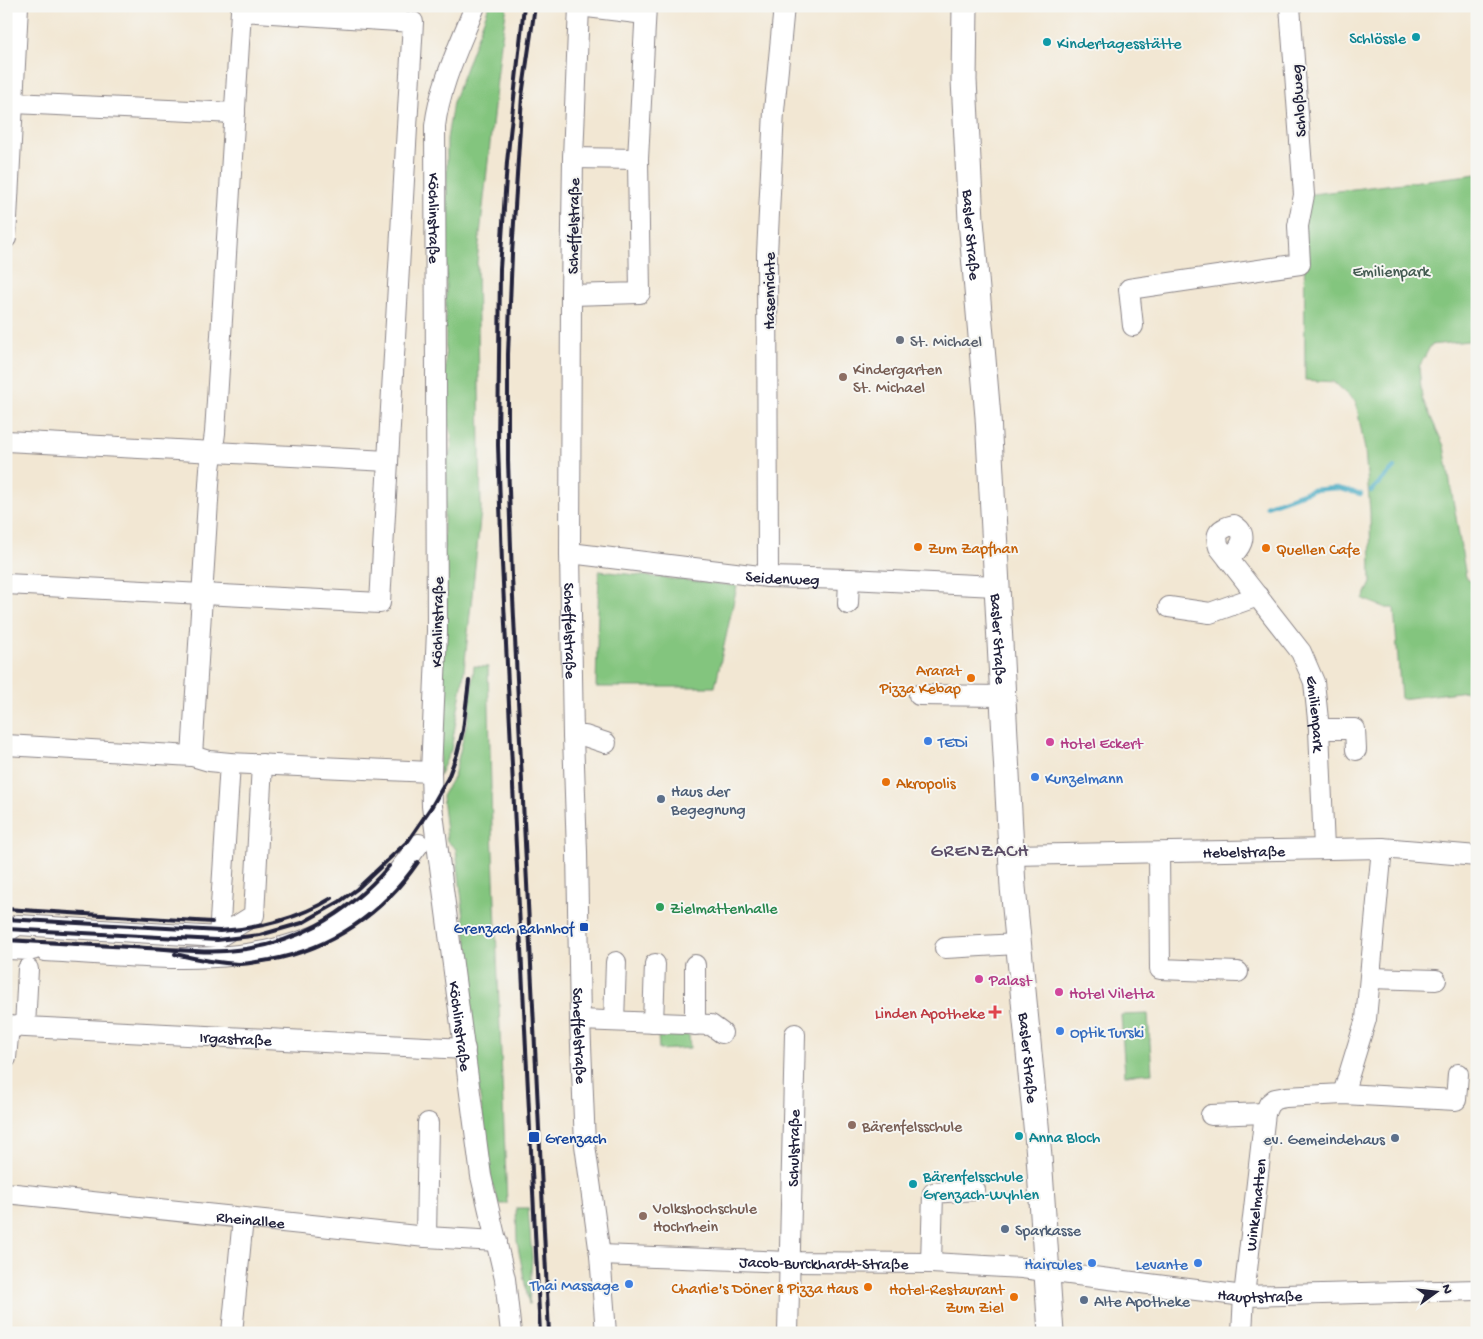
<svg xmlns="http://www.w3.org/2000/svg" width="1483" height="1339" font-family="'Gochi Hand',sans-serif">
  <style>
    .green { fill: #83c57e; stroke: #52745c }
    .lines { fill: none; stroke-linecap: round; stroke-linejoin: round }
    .stream { stroke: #42a9c2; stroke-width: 4.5 }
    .minor-casing { stroke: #8a8487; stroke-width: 22 }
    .major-casing { stroke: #8a8487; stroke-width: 27 }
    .minor { stroke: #fff; stroke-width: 20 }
    .major { stroke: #fff; stroke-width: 25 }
    .rail { stroke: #22223b; stroke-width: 4 }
    .culture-dot { fill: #0f9aa8; stroke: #f6f6f2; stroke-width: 2 }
    .worship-dot { fill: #6b7280; stroke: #f6f6f2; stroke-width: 2 }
    .education-dot { fill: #8d6e63; stroke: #f6f6f2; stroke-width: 2 }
    .food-dot { fill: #e8710a; stroke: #f6f6f2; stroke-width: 2 }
    .shop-dot { fill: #3f7fe0; stroke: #f6f6f2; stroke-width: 2 }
    .hotel-dot { fill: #d1479c; stroke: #f6f6f2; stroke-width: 2 }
    .service-dot { fill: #5c6f8a; stroke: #f6f6f2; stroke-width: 2 }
    .leisure-dot { fill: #2e9e5b; stroke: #f6f6f2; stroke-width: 2 }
    .transit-dot { fill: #1a4fb4; stroke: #f6f6f2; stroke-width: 2 }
    .health-dot { fill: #e0444e; stroke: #f6f6f2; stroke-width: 2 }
    .labels { text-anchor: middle; stroke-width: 4; stroke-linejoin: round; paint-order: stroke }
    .culture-label { font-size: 16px; fill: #0d838f; stroke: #f6f6f2; text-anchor: start }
    .street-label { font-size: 16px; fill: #22223b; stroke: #f6f6f2 }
    .park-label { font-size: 16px; fill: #445b52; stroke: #f6f6f2 }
    .worship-label { font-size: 16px; fill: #5b616d; stroke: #f6f6f2; text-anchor: start }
    .education-label { font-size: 16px; fill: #785e54; stroke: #f6f6f2; text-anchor: start }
    .food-label { font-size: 16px; fill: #c56008; stroke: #f6f6f2; text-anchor: start }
    .shop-label { font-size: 16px; fill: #366cbe; stroke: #f6f6f2; text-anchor: start }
    .hotel-label { font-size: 16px; fill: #b23c85; stroke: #f6f6f2; text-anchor: start }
    .service-label { font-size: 16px; fill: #4e5e75; stroke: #f6f6f2; text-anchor: start }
    .leisure-label { font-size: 16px; fill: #27864d; stroke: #f6f6f2; text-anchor: start }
    .transit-label { font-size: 16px; fill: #164399; stroke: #f6f6f2; text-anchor: end }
    .health-label { font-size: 16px; fill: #be3a42; stroke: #f6f6f2; text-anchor: end }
    .quarter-label { font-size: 19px; letter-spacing: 1px; fill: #5c4e68; stroke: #f6f6f2 }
  </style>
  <rect width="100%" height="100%" fill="#f6f6f2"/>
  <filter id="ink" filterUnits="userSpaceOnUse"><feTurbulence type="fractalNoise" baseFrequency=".02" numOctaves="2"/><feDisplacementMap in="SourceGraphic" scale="10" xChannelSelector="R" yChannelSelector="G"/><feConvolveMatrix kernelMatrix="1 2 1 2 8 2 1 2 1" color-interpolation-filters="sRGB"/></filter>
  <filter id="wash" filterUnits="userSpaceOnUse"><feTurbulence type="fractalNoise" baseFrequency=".0096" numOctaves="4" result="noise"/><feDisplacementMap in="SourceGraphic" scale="20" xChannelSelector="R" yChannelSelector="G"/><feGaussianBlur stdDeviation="1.12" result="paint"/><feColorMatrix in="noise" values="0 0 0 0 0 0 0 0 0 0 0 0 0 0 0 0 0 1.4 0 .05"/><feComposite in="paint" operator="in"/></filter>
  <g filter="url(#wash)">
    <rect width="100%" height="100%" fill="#f2e7d3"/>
    <g class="green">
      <path d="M489 6H507L501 43 477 262 481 510 463 680 451 750 439 776 445 464C453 447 456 437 445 421L447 139 453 102Z"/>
      <path d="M1477 174V340L1431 345 1419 367 1422 398 1444 446 1466 577 1477 585V700L1466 691 1401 699 1394 608H1386L1363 599 1371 583 1370 512 1365 450 1356 402 1334 382 1305 380 1304 195Z"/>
      <path d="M599 571 737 586 715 687H596Z"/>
      <path d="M474 666 488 667 492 828 507 1204H499L491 1181 465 984 470 970 456 849 447 841 442 796 454 776 469 714Z"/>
      <path d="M1148 1014 1152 1073 1125 1075 1121 1015Z"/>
      <path d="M658 1034 689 1035 690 1048 659 1050Z"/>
      <path d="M516 1208H528L532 1257 529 1305 517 1241Z"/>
    </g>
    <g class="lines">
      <g class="stream">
        <path d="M1371 491 1394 468"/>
        <path d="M1266 506 1312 490 1337 488 1361 494"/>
      </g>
    </g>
  </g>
  <g filter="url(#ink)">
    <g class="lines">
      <g class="minor-casing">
        <g id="minor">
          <path id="s1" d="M475 6C460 45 440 84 435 126L437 631 431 772 432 806 481 1176 505 1279 511 1333"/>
          <path id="s2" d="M579 6 573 158 571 295 570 553 573 736 577 852 580 1020 585 1145 600 1255 606 1333"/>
          <path d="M579 6 645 14"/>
          <path d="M13 103 235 113"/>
          <path d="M573 158 638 159"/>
          <path d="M6 238 18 6"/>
          <path d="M571 295 640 293 638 159 646 6"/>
          <path d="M1133 326 1129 289 1300 264 1298 226 1304 195 1290 6"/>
          <path d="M6 441 388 461 380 603 6 584"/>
          <path id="s3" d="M570 553 768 577 849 579 996 586"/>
          <path id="s4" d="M1228 559C1239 550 1251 535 1234 525 1220 528 1214 533 1219 547L1301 652 1314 682 1319 729 1324 849"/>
          <path d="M768 577 767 254 774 111 784 6"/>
          <path d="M848 604 849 579"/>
          <path d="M1169 607 1210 613 1258 596"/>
          <path d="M919 695 1002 696"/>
          <path d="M1319 729H1355L1356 750"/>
          <path d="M573 736H585L606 743"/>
          <path d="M6 745 192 756 209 761 230 763 431 772"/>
          <path d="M192 756 210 469 215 433 241 11 413 22 388 461"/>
          <path d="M1159 853 1160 969 1238 972"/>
          <path id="s5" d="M1012 855 1382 848 1477 856"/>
          <path d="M6 932 18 925 219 937 254 915 262 764"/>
          <path d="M219 937 230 763"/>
          <path d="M945 948 1017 944"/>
          <path d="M6 949 33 950"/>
          <path d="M45 951C149 956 281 978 367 904 388 887 403 865 419 844"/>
          <path d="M1370 978 1436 980"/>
          <path d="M580 1020 711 1025 722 1033"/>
          <path d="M614 1021 616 962"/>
          <path d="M653 1023 655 964"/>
          <path d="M695 1025V965"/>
          <path id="s6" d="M6 1026 465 1049"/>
          <path d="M25 1027 28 969"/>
          <path d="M6 1058 9 1026"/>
          <path d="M1343 1094 1366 1019 1382 848"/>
          <path d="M1211 1115 1265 1113"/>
          <path id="s7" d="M6 1193 426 1237 497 1241"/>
          <path d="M426 1237 428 1123"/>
          <path id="s8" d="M600 1255 789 1262 931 1263 1022 1268 1244 1296 1477 1290"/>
          <path d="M931 1263 933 1193 975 1190"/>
          <path d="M232 1333 243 1218"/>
          <path id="s9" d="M788 1333 795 1034"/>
          <path id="s10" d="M1242 1333 1244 1296 1265 1113 1269 1104 1275 1099 1286 1097 1343 1094 1456 1100 1458 1074"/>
        </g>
      </g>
      <g class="major-casing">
        <g id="major">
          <path id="s11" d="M965 6 964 80 971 220 988 417 1013 887 1039 1156 1051 1333"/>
        </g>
      </g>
      <use href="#minor" class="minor"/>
      <use href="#major" class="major"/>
      <g class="rail">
        <path d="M524 6 507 162 500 269 498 445 502 563 540 1333"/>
        <path d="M535 6 522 96 512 254 508 354V461L512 577 549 1333"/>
        <path d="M6 909 212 922"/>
        <path d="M6 919 220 931C258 929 300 918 332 898"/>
        <path d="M6 929 217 940 260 935 302 923 339 902 357 889 408 841 432 806 448 778 457 754 463 730 469 681"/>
        <path d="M6 940C53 943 100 945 147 948 173 949 200 953 226 951 291 948 347 915 389 866"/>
        <path d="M175 954C196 959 218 963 239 964 249 964 260 961 270 960 331 949 383 913 418 862"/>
      </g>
    </g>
  </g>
  <g class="culture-dot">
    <circle cx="1416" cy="37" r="5"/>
    <circle cx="1047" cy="42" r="5"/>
    <circle cx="1019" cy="1136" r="5"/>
    <circle cx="913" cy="1184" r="5"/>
  </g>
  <circle class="worship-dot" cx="900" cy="340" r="5"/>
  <g class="education-dot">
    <circle cx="843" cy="377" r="5"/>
    <circle cx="852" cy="1125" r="5"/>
    <circle cx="643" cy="1216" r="5"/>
  </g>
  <g class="food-dot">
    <circle cx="918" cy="547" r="5"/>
    <circle cx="1266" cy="548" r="5"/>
    <circle cx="971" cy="678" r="5"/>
    <circle cx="886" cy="782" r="5"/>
    <circle cx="868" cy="1287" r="5"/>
    <circle cx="1014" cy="1297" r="5"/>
  </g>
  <g class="shop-dot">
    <circle cx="928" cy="741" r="5"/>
    <circle cx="1035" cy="777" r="5"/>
    <circle cx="1060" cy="1031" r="5"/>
    <circle cx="1092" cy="1263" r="5"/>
    <circle cx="1198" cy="1263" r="5"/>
    <circle cx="629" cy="1284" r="5"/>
  </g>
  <g class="hotel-dot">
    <circle cx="1050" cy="742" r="5"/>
    <circle cx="979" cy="979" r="5"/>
    <circle cx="1059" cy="992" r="5"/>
  </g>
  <g class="service-dot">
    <circle cx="661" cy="799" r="5"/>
    <circle cx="1395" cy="1138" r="5"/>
    <circle cx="1005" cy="1229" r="5"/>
    <circle cx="1084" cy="1300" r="5"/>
  </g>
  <circle class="leisure-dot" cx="660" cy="907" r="5"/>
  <g class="transit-dot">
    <rect x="579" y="922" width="10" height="10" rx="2.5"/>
    <rect x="528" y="1131" width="12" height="12" rx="2.5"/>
  </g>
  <path class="health-dot" d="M992.5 1004.5h5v5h5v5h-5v5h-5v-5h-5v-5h5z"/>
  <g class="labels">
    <g class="culture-label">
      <text x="1406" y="43" text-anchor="end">Schlössle</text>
      <text x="1057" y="48">Kindertagesstätte</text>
      <text x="1029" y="1142">Anna Bloch</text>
      <text x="923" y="1181">Bärenfelsschule<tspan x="923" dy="18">Grenzach-Wyhlen</tspan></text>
    </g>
    <g class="street-label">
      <text transform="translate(1297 101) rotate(-94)" y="6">Schloßweg</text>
      <text dy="6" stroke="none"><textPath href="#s1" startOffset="219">Köchlinstraße</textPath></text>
      <text transform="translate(572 226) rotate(-89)" y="6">Scheffelstraße</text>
      <text dy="6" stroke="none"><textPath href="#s11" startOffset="229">Basler Straße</textPath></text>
      <text transform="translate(768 291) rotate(-90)" y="6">Hasenrichte</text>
      <text dy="6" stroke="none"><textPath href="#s3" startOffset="214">Seidenweg</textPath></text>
      <text transform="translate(436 622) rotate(-89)" y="6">Köchlinstraße</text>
      <text dy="6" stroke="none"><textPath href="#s2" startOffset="625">Scheffelstraße</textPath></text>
      <text dy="6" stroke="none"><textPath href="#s11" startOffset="634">Basler Straße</textPath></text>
      <text dy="6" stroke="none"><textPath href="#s4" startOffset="272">Emilienpark</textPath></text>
      <text dy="6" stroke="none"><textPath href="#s5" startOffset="232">Hebelstraße</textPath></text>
      <text dy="6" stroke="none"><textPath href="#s1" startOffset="1029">Köchlinstraße</textPath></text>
      <text dy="6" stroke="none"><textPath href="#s2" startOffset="1030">Scheffelstraße</textPath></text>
      <text dy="6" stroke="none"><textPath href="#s6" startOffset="230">Irgastraße</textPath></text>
      <text dy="6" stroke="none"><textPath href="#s11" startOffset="1054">Basler Straße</textPath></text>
      <text dy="6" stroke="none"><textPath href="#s9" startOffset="185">Schulstraße</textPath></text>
      <text dy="6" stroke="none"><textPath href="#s10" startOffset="129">Winkelmatten</textPath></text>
      <text dy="6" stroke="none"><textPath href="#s7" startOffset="246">Rheinallee</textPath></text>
      <text dy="6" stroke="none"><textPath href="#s8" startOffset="224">Jacob-Burckhardt-Straße</textPath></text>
      <text dy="6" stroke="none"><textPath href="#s8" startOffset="662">Hauptstraße</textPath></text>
    </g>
    <g class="park-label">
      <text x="1391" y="276">Emilienpark</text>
    </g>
    <g class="worship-label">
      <text x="910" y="346">St. Michael</text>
    </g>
    <g class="education-label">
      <text x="853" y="374">Kindergarten<tspan x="853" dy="18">St. Michael</tspan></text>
      <text x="862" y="1131">Bärenfelsschule</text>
      <text x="653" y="1213">Volkshochschule<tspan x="653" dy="18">Hochrhein</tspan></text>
    </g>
    <g class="food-label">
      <text x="928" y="553">Zum Zapfhan</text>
      <text x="1276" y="554">Quellen Cafe</text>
      <text x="961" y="675" text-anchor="end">Ararat<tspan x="961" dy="18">Pizza Kebap</tspan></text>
      <text x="896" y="788">Akropolis</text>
      <text x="858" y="1293" text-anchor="end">Charlie's Döner &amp; Pizza Haus</text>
      <text x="1004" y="1294" text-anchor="end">Hotel-Restaurant<tspan x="1004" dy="18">Zum Ziel</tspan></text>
    </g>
    <g class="shop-label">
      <text x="938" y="747">TEDi</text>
      <text x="1045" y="783">Kunzelmann</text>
      <text x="1070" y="1037">Optik Turski</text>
      <text x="1082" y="1269" text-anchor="end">Haircules</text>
      <text x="1188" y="1269" text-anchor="end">Levante</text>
      <text x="619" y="1290" text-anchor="end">Thai Massage</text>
    </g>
    <g class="hotel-label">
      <text x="1060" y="748">Hotel Eckert</text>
      <text x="989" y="985">Palast</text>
      <text x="1069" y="998">Hotel Viletta</text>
    </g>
    <g class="service-label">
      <text x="671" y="796">Haus der<tspan x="671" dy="18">Begegnung</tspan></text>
      <text x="1385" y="1144" text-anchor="end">ev. Gemeindehaus</text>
      <text x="1015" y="1235">Sparkasse</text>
      <text x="1094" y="1306">Alte Apotheke</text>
    </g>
    <g class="leisure-label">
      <text x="670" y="913">Zielmattenhalle</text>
    </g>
    <g class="transit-label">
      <text x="574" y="933">Grenzach Bahnhof</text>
      <text x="545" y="1143" text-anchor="start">Grenzach</text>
    </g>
    <g class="health-label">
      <text x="985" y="1018">Linden Apotheke</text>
    </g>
    <g class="quarter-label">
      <text x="980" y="856">GRENZACH</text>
    </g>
  </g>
  <rect width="1483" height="1339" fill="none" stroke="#f6f6f2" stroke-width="25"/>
  <g transform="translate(1436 1292) rotate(75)" stroke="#f6f6f2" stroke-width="4" paint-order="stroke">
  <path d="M0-4L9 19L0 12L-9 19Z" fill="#22223b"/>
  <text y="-8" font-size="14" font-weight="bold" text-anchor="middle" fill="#22223b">N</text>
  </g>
</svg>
